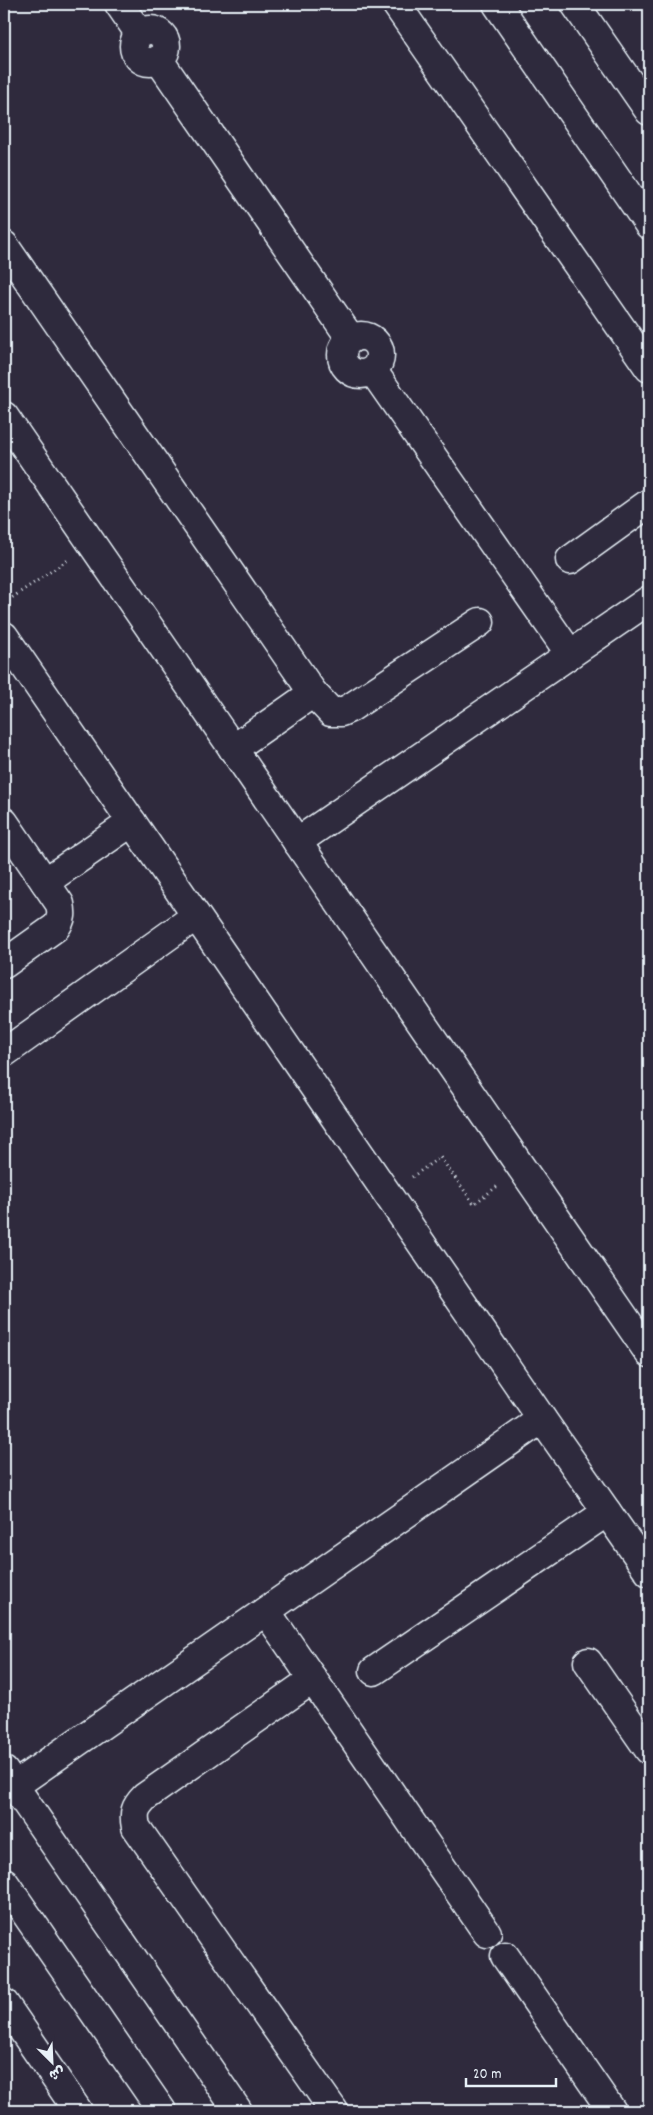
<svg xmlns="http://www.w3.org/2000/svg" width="653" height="2115" font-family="Dekko,'Playpen Sans Arabic',sans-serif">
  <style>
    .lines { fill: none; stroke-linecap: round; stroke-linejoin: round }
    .minor-casing { stroke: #e8f1f8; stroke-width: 31 }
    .path { stroke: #e8f1f8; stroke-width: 3; stroke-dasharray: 1 4; stroke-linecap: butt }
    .minor { stroke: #2f2a3d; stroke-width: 28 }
  </style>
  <rect width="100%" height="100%" fill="#2f2a3d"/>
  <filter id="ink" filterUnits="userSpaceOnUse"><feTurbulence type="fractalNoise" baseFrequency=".02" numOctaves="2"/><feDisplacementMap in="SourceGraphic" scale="10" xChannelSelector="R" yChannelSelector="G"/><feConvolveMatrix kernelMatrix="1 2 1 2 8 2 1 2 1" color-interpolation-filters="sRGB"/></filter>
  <g filter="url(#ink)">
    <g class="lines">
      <g class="minor-casing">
        <g id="minor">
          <path d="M119 4 139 33"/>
          <path d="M396 4 649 368"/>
          <path d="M497 4 649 225"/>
          <path d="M575 4 649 111"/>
          <circle cx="150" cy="46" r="16"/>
          <path d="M159 60 351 339"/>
          <path d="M4 245 313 693 331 712H341L350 708 480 622"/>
          <circle cx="361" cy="355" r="19"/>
          <path d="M373 371 570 654"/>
          <path d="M4 416 649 1353"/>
          <path d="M570 560 649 503"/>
          <path d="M4 636 542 1419 649 1572"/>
          <path d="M233 749 313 693"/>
          <path d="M4 822 60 904C62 913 62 919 56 927L4 964"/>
          <path d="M297 842 649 600"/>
          <path d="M45 882 132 822"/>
          <path d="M4 1053 196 916"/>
          <path d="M266 1611 487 1933"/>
          <path d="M588 1662 649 1750"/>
          <path d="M374 1671 607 1512"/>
          <path d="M313 1679 145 1797C135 1807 133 1813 136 1827L334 2111"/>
          <path d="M4 1771 238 2111"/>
          <path d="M14 1786 542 1419"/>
          <path d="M4 1882 162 2111"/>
          <path d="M505 1956 612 2111"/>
          <path d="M4 2003 78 2111"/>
        </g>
      </g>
      <g class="path">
        <path d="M4 603 68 560"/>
        <path d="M412 1177 440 1157 474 1204 499 1185"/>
      </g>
      <use href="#minor" class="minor"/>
    </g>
  </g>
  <rect width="653" height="2115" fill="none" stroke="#2f2a3d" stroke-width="20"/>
  <rect x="10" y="10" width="633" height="2095" fill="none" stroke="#e8f1f8" stroke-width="2" filter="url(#ink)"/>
  <g transform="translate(52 2062) rotate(156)" stroke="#2f2a3d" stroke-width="4" paint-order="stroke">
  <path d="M0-4L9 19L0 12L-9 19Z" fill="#e8f1f8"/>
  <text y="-8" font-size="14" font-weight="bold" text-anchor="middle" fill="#e8f1f8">ش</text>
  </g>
  <path d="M466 2078v8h90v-8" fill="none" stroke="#e8f1f8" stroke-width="2.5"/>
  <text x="473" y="2078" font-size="15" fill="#e8f1f8" stroke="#2f2a3d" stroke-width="4" paint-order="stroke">20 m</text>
</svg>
